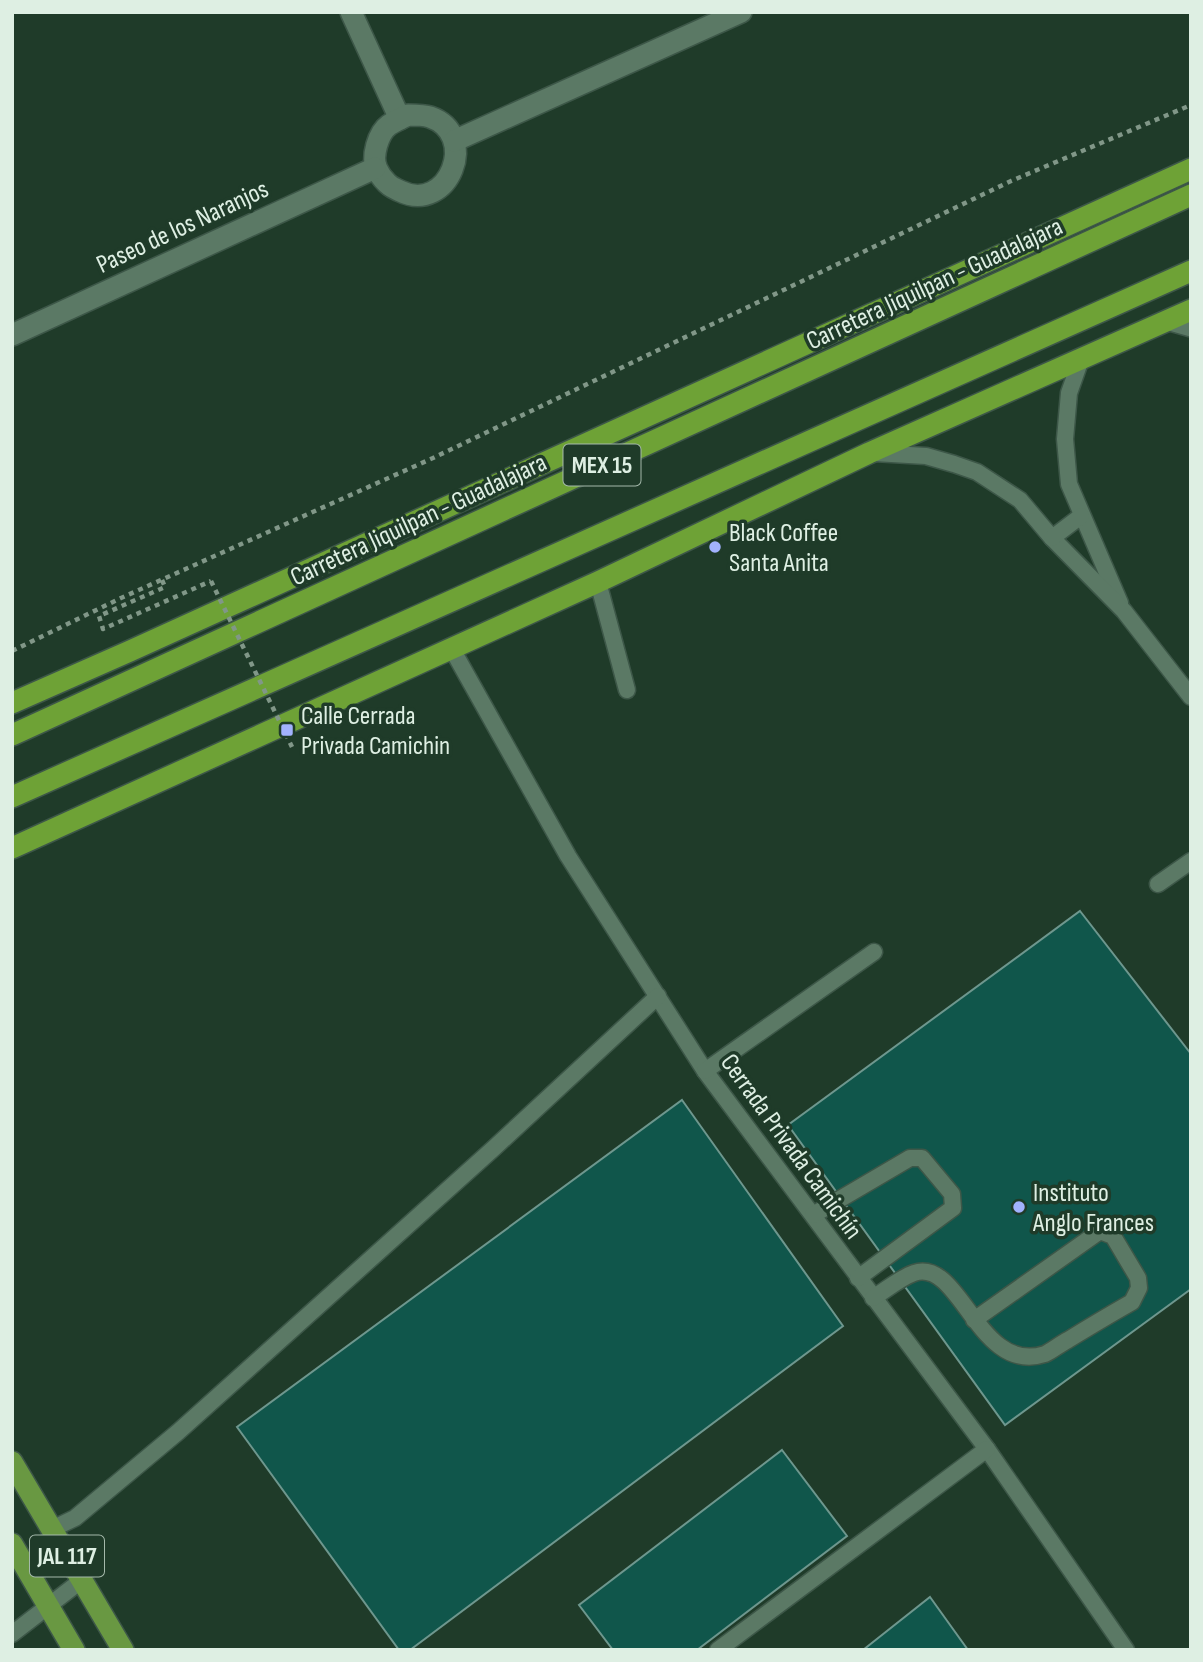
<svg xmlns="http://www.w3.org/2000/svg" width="1203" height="1662" font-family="'Sofia Sans Condensed',sans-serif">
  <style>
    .building { fill: #10564b; stroke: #6e978e; stroke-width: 2 }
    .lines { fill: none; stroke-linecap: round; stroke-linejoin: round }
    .service-casing { stroke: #3d5748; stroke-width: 19 }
    .minor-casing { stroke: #3d5748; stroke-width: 24 }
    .primary-casing { stroke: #3d5748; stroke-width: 24 }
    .trunk-casing { stroke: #3d5748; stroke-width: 24 }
    .path { stroke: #819788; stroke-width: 4.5; stroke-dasharray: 5 5; stroke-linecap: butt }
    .service { stroke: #5b7965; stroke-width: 16 }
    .minor { stroke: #5b7965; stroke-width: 21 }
    .primary { stroke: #699842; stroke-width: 21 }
    .trunk { stroke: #6ea236; stroke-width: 21 }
    .path-bridge { stroke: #819788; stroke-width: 4.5; stroke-dasharray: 5 5; stroke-linecap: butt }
    .poi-dot { fill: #a2b2fd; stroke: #1f3b29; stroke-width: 2.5 }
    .labels { text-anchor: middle; stroke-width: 7; stroke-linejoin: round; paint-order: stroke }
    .shield { fill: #1f3b29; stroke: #a5b9ab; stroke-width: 2 }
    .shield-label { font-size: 24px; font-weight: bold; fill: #deefe3 }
    .street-label { font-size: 26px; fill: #deefe3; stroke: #1f3b29 }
    .poi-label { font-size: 26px; fill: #deefe3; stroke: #1f3b29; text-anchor: start }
  </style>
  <rect width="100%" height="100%" fill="#1f3b29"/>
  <g class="building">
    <path d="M1080 911 1191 1054V1289L1005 1425 788 1125Z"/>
    <path d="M682 1100 843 1326 410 1650H399L237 1427Z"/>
    <path d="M782 1450 847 1536 697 1650H613L579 1605Z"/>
    <path d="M930 1597 968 1650H863Z"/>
  </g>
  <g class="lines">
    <g class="service-casing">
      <g id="service">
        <path d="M1081 359 1069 393 1065 439 1069 484 1120 603"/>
        <path d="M874 453 926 456 954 464 977 472 1020 500 1052 538 1124 611 1191 697"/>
        <path d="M1052 538 1081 516"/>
        <path d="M598 582 627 690"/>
        <path d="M452 649 568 856 705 1071 987 1449 1126 1650"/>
        <path d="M1158 884 1191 861"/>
        <path d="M705 1071 874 952"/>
        <path d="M813 1215 910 1158H922L952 1194 953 1208 858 1278"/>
        <path d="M873 1298C886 1290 900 1278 914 1273 961 1257 978 1376 1045 1354 1052 1351 1060 1344 1068 1340 1089 1327 1111 1314 1132 1302L1139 1288 1138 1278 1113 1236 1100 1231 974 1320"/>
        <path d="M52 1529 75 1518 178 1432 494 1148 658 996"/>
        <path d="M12 1634 82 1580"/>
        <path d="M718 1650 987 1449"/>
      </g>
    </g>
    <g class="minor-casing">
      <g id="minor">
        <path d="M351 12 400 119"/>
        <path d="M408 115C415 115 424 115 430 117 480 134 449 215 400 191 394 188 390 187 386 182 383 179 379 174 377 169 371 157 378 133 389 125 395 121 402 118 408 115Z"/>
        <path d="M454 141 741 12"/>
        <path d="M1170 320 1191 326"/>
        <path d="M12 335 375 168"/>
      </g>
    </g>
    <g class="primary-casing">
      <g id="primary">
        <path d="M12 1462 123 1650"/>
        <path d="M12 1544 74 1650"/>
      </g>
    </g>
    <g class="trunk-casing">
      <g id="trunk">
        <path d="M12 703 130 651 1191 169"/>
        <path d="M12 735 1191 195"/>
        <path d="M12 797 1191 271"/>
        <path d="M12 848 598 582 869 453 1191 310"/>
      </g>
    </g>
    <g class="path">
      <path d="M162 580 165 587 99 616 103 629 211 581"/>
      <path d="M12 651 121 598 433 458 1011 181 1191 105"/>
    </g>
    <use href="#service" class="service"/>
    <use href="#minor" class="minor"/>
    <use href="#primary" class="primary"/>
    <use href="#trunk" class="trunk"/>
    <path class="path-bridge" d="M211 581 292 747"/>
  </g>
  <g class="poi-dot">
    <circle cx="715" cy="547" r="7"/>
    <rect x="280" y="723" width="14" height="14" rx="3.5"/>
    <circle cx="1019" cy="1207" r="7"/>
  </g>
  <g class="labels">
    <g class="shield">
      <rect x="563.5" y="444.5" width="77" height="41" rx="5"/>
      <rect x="30" y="1535.5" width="74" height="41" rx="5"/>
    </g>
    <g class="shield-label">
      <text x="602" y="473">MEX 15</text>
      <text x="67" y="1564">JAL 117</text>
    </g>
    <g class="street-label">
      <text transform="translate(182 226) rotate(-25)" y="9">Paseo de los Naranjos</text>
      <text transform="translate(934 283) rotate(-25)" y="9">Carretera Jiquilpan - Guadalajara</text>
      <text transform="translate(418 519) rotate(-25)" y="9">Carretera Jiquilpan - Guadalajara</text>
      <text transform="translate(792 1146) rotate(54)" y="9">Cerrada Privada Camichín</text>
    </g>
    <g class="poi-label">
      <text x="729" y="541">Black Coffee<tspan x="729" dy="30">Santa Anita</tspan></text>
      <text x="301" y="724">Calle Cerrada<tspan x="301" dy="30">Privada Camichin</tspan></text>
      <text x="1033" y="1201">Instituto<tspan x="1033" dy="30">Anglo Frances</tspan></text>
    </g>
  </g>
  <rect width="1203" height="1662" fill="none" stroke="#deefe3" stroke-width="28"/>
</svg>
